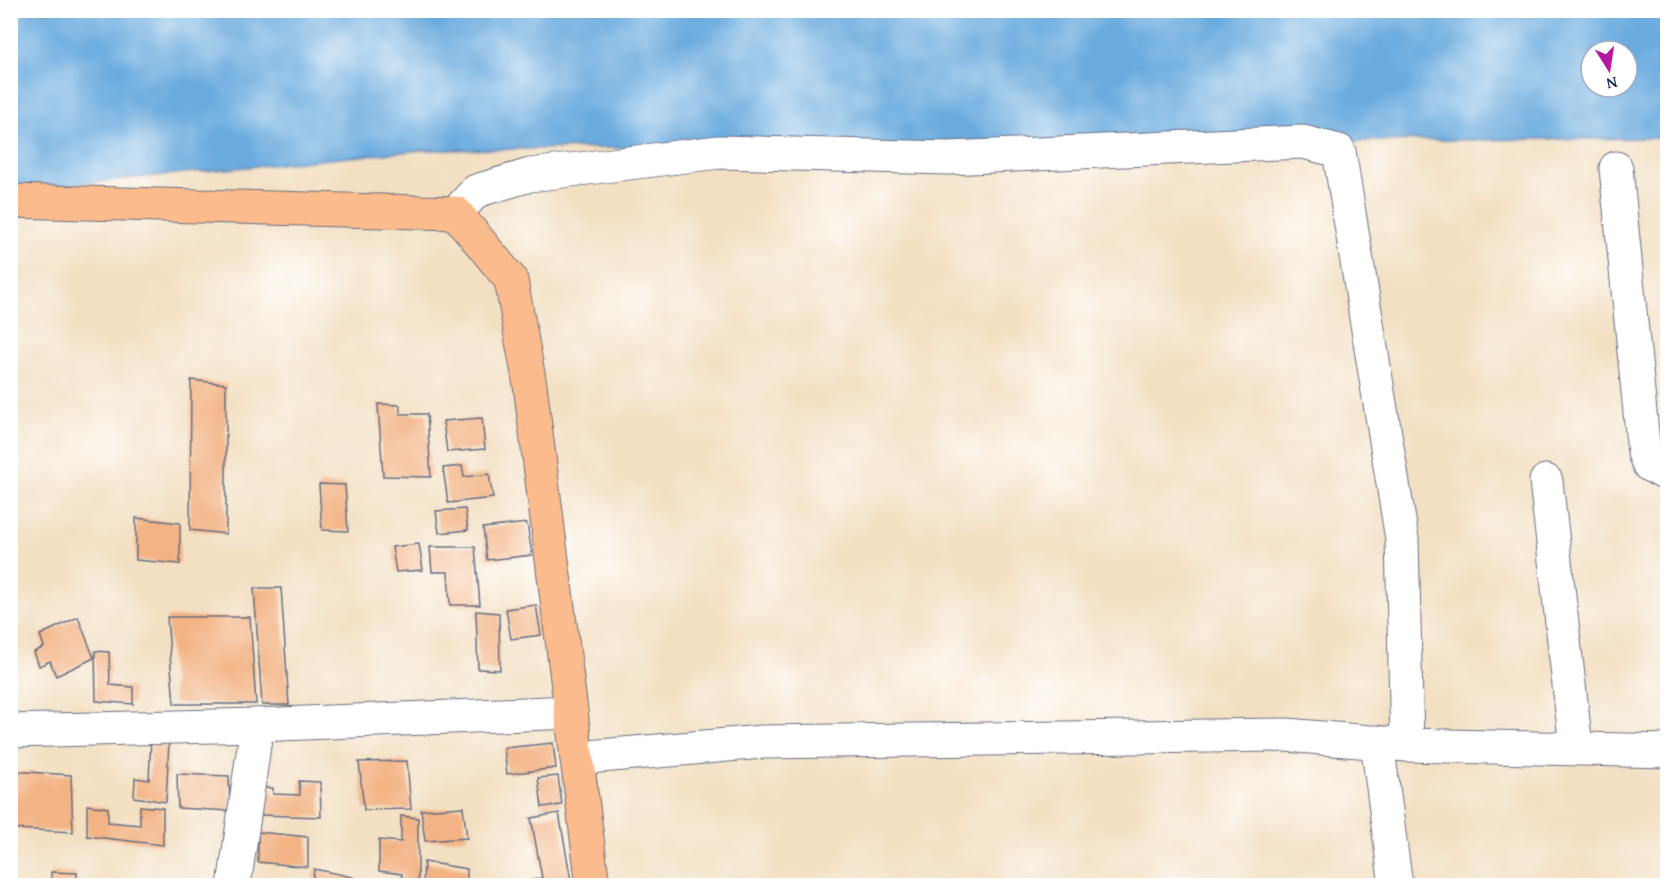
<svg xmlns="http://www.w3.org/2000/svg" width="1678" height="896" font-family="'Gentium Book Plus',serif">
  <style>
    .water { fill: #6aabde; stroke: #426d9e; stroke-width: 1.5; fill-rule: evenodd }
    .building { fill: #f3b384 }
    .lines { fill: none; stroke-linecap: round; stroke-linejoin: round }
    .minor-casing { stroke: #676d81; stroke-width: 35 }
    .major-casing { stroke: #676d81; stroke-width: 35 }
    .minor { stroke: #fff; stroke-width: 33 }
    .major { stroke: #fbbb8c; stroke-width: 33 }
  </style>
  <rect width="100%" height="100%" fill="#fff"/>
  <filter id="ink" filterUnits="userSpaceOnUse"><feTurbulence type="fractalNoise" baseFrequency=".0167" numOctaves="2"/><feDisplacementMap in="SourceGraphic" scale="12" xChannelSelector="R" yChannelSelector="G"/><feConvolveMatrix kernelMatrix="1 2 1 2 8 2 1 2 1" color-interpolation-filters="sRGB"/></filter>
  <filter id="wash" filterUnits="userSpaceOnUse"><feTurbulence type="fractalNoise" baseFrequency=".008" numOctaves="4" result="noise"/><feDisplacementMap in="SourceGraphic" scale="24" xChannelSelector="R" yChannelSelector="G"/><feGaussianBlur stdDeviation="1.35" result="paint"/><feColorMatrix in="noise" values="0 0 0 0 0 0 0 0 0 0 0 0 0 0 0 0 0 1.4 0 .05"/><feComposite in="paint" operator="in"/></filter>
  <g filter="url(#wash)">
    <rect width="100%" height="100%" fill="#f3e0c3"/>
    <path class="water" d="M11 11H1667V138L423 150 11 190ZM1591 51H1627V87H1591Z"/>
    <g id="blocks">
      <g class="building">
        <path d="M191 380 226 384V534L190 530Z"/>
        <path d="M378 404 400 405V414H427L431 477 383 476Z"/>
        <path d="M482 418 485 449 447 452 443 421Z"/>
        <path d="M462 466 464 477 489 474 493 498 448 503 443 468Z"/>
        <path d="M319 484 345 485 348 531 322 530Z"/>
        <path d="M465 509 468 530 439 533 436 511Z"/>
        <path d="M136 518 180 523V564L136 560Z"/>
        <path d="M527 523 532 555 487 560 483 528Z"/>
        <path d="M419 544 423 570 396 572 392 547Z"/>
        <path d="M430 547H475L480 605H450L448 572H432Z"/>
        <path d="M254 588H281L289 705H262Z"/>
        <path d="M536 605 541 635 511 639 506 609Z"/>
        <path d="M476 611 499 613 500 670 478 669Z"/>
        <path d="M78 617 94 658 56 676 50 661 39 666 34 652 44 647 40 635Z"/>
        <path d="M167 617H250L256 704H174Z"/>
        <path d="M95 651 109 652 110 685 133 687V704L96 701Z"/>
        <path d="M151 738 169 741 166 802 134 797 135 778 149 780Z"/>
        <path d="M553 743 556 768 507 774 504 748Z"/>
        <path d="M407 761 411 809 364 810 359 762Z"/>
        <path d="M13 771 71 775 73 832 15 829Z"/>
        <path d="M177 774 229 776 230 811 178 808Z"/>
        <path d="M558 776 562 805 542 807 538 778Z"/>
        <path d="M299 781 320 782 321 817 260 815 259 788H273V794L300 795Z"/>
        <path d="M87 805 108 808V822L140 825V806L163 808V845L87 836Z"/>
        <path d="M463 807 467 838 425 841 421 810Z"/>
        <path d="M559 813 572 886H518L517 883 542 878 531 818Z"/>
        <path d="M401 816 418 818V886H402V874L379 871V840L401 842Z"/>
        <path d="M258 832 308 837V867L258 862Z"/>
        <path d="M424 862 467 869V886H423Z"/>
        <path d="M314 869 353 877 352 886H312Z"/>
        <path d="M51 872 77 873V886H51Z"/>
      </g>
    </g>
  </g>
  <g filter="url(#ink)">
    <use href="#blocks" fill-opacity="0" stroke="#676d81" stroke-width="1.5"/>
    <g class="lines">
      <g class="minor-casing">
        <g id="minor">
          <path d="M1616 168 1644 453 1649 465 1668 475"/>
          <path d="M456 213 476 191 530 175 719 152 949 158 1303 142 1339 151 1402 539 1407 745"/>
          <path d="M1546 481 1576 747"/>
          <path d="M10 731 257 725 571 712"/>
          <path d="M1377 742 1396 886"/>
          <path d="M577 758 762 742 1286 735 1407 745 1668 751"/>
          <path d="M234 886 257 725"/>
        </g>
      </g>
      <g class="major-casing">
        <path id="major" d="M10 201 456 213 511 280 530 385 593 886"/>
      </g>
      <use href="#minor" class="minor"/>
      <use href="#major" class="major"/>
    </g>
  </g>
  <rect width="1678" height="896" fill="none" stroke="#fff" stroke-width="36"/>
  <g transform="translate(1609 69) rotate(168)"><circle r="28" fill="#ffffff" stroke="#a4acbf" stroke-width="1.5"/>
  <path d="M0-4.5L10 22L0 15L-10 22Z" fill="#b5179e"/>
  <text y="-9" font-size="16" font-weight="bold" text-anchor="middle" fill="#1b2f5e">N</text>
  </g>
</svg>
